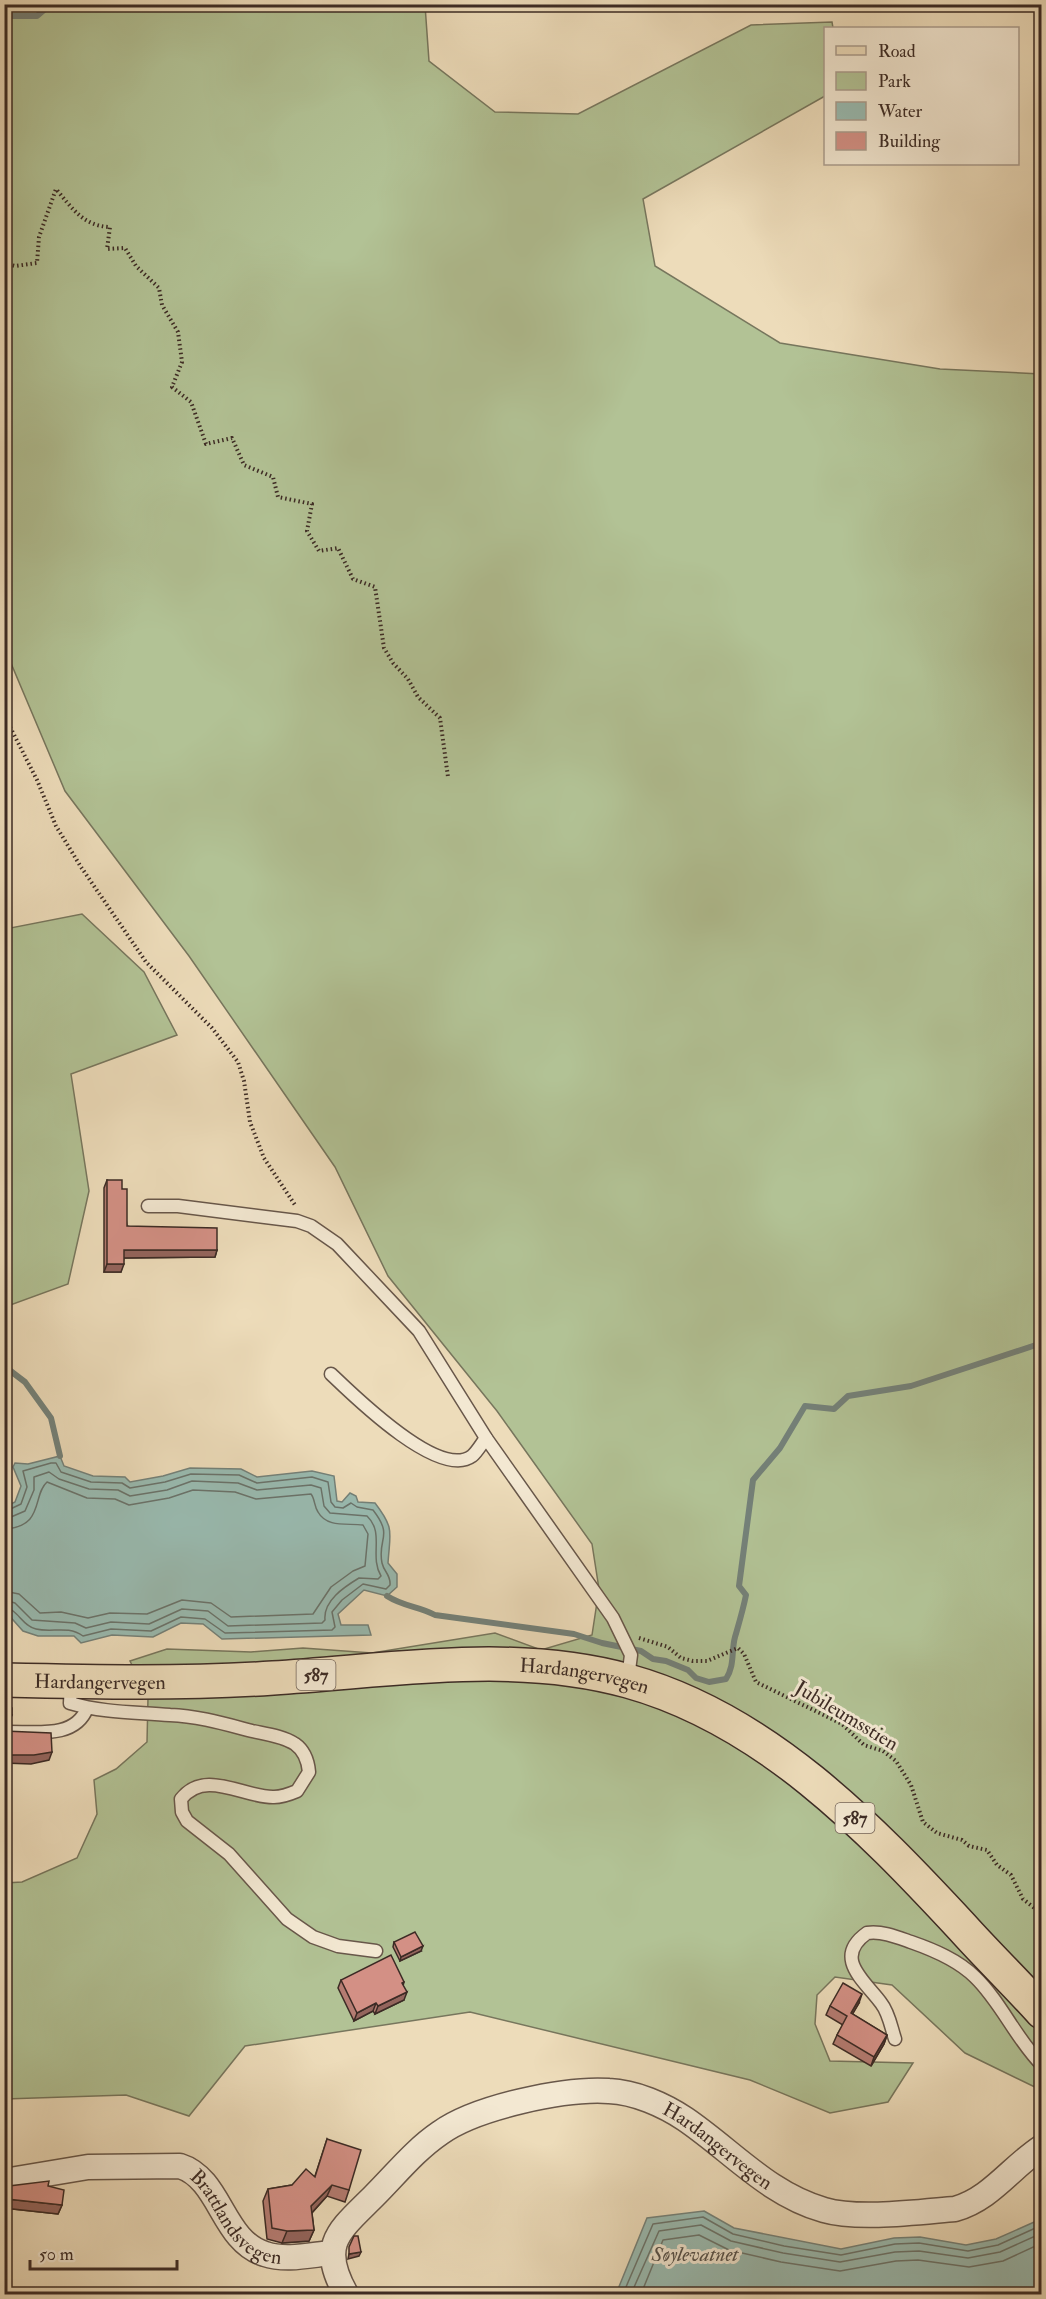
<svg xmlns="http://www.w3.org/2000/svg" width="1046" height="2299" font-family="'IM FELL Double Pica',serif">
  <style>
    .green { fill: #b2c295; stroke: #77765d; stroke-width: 1.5 }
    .water { fill: #99bbb1; stroke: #748179; stroke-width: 1.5 }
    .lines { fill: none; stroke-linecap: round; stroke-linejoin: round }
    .shore { stroke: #6a736b; stroke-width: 1.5 }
    .stream { stroke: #748179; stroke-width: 6 }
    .service-casing { stroke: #68574a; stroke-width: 15 }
    .minor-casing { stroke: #68574a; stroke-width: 27 }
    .primary-casing { stroke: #3c2b25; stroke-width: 36 }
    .path { stroke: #3c2b25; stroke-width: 4; stroke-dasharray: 1.5 3; stroke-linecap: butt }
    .service { stroke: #f3e8d2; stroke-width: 12 }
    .minor { stroke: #f3e8d2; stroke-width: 24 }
    .primary { stroke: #eddcba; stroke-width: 33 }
    .wall { fill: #b57c72; stroke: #3c2b25; stroke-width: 1.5 }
    .shaded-wall { fill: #94655d; stroke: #3c2b25; stroke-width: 1.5 }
    .building { fill: #d39085; stroke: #3c2b25; stroke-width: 1.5 }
    .labels { text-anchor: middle; stroke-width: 6; stroke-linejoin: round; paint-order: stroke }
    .shield { fill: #f3e8d2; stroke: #736459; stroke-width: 1.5 }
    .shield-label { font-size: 18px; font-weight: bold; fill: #3c2b25 }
    .street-label { font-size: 20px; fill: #3c2b25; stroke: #f3e8d2 }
    .water-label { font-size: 21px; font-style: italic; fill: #534f48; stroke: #f3e8d2 }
  </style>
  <rect width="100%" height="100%" fill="#eddcba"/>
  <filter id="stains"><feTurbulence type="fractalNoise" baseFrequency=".00333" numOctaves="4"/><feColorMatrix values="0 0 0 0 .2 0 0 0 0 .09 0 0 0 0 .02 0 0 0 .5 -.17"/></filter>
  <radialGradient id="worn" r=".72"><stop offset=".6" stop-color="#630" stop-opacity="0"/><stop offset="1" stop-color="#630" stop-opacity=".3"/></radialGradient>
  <g class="green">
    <path d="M5 5H425L429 61 495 112 578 114 751 25 832 22 833 28H826L825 96 643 199 655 266 780 343 940 369 1041 374V2090L965 2053 892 1985 835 1977 817 1995 815 2024 830 2061 913 2063 888 2102 830 2113 750 2080 470 2012 245 2046 189 2116 126 2095 5 2099V1883L22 1882 77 1858 97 1814 94 1780 116 1769 147 1742 148 1698 130 1661 167 1649 251 1652 303 1648 372 1653 495 1633 541 1650 592 1635 599 1589 592 1544 497 1411 388 1276 335 1167 189 956 65 791 5 649Z"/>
    <path d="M82 914 144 972 177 1035 71 1074 89 1191 68 1284 5 1307V929Z"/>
  </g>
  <g class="water">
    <path d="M60 1456 64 1466 93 1476 125 1477 130 1482 163 1476 190 1468 241 1469 257 1477 312 1471 334 1476 337 1501 342 1502 350 1493 356 1496 358 1502 375 1503C395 1529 390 1532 388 1563L397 1574V1587L387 1596 364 1590 338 1614 341 1625H368L371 1635 222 1639 203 1624 181 1623 153 1637 112 1635 81 1643 74 1636H38L23 1631 5 1611V1507L15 1502 21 1486 13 1467 15 1463 28 1464Z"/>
    <path d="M704 2211 734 2228 841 2249 894 2238 920 2237 966 2245 996 2239 1041 2219V2294H616L647 2218Z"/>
  </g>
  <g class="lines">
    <g class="shore">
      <path d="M4 1512 21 1504 27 1487 23 1471 51 1463H56L61 1472 91 1482 122 1483 130 1488 165 1482 191 1474 239 1475 257 1483 312 1477 328 1482 331 1502 335 1507 343 1508 351 1503 357 1507 373 1510C394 1537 377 1538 382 1563 384 1572 391 1575 390 1585L386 1589 363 1584 342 1600 332 1612 335 1627 332 1630 225 1633 205 1619 181 1617 151 1631 111 1629 83 1636C67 1625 53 1633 36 1629 22 1626 18 1609 4 1607"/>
      <path d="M4 1520 25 1511 34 1490V1477L49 1472 59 1479 89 1489 118 1490 130 1496 167 1490 192 1481 238 1483 257 1490 311 1485 321 1488 324 1506 330 1513 367 1516C385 1533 369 1556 381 1576L378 1579 359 1578C344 1587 323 1601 325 1620L322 1623 228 1626 208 1611 182 1609 149 1624 111 1622 86 1628 75 1623 32 1620 15 1603 4 1600"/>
      <path d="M4 1529C45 1527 32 1495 47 1482L87 1498 115 1499 129 1505 169 1498 193 1490 235 1492 256 1499 311 1494C315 1499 314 1506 318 1512 327 1528 347 1523 363 1525L368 1534 365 1566 353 1571 331 1587 313 1614 231 1617 211 1603 182 1600 147 1614 110 1613 88 1618 61 1612 40 1613 19 1594 4 1591"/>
      <path d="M623 2294 653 2224 703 2217 733 2234 784 2246 841 2255 895 2244 919 2243 968 2251 998 2245 1042 2225"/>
      <path d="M631 2294 659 2231 701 2225 731 2241 783 2253 840 2262 895 2252 919 2251 968 2258 1000 2252 1042 2233"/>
      <path d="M641 2294 663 2240 699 2235 729 2250 781 2262 840 2271 896 2261 918 2260 969 2267 1003 2261 1042 2243"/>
    </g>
    <g class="stream">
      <path d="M4 16H37L51 4"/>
      <path d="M4 1366 25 1382 51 1418 60 1456"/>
      <path d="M387 1596C404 1607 419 1606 435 1615L574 1634 602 1643 641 1651 653 1659 666 1661 688 1670 696 1678 709 1682 726 1679C735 1665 731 1652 735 1637 739 1623 743 1610 746 1595L739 1586 753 1480 780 1448 805 1406 834 1409 848 1396 911 1386 1042 1343"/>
    </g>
    <g class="service-casing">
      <g id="service">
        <path d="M148 1206H178L297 1221 311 1226 337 1244 419 1331 486 1438 613 1618 631 1655 628 1678"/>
        <path d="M331 1374C353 1395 439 1480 472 1456 477 1452 482 1443 486 1438"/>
        <path d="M71 1682 70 1703C104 1713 136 1712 170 1715 198 1716 225 1724 252 1731 266 1734 283 1736 295 1744 305 1751 308 1761 309 1772L297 1791C290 1794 282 1797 274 1797 244 1798 205 1768 181 1799L182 1812 187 1821 229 1854 287 1919 313 1937 338 1946 376 1951"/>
        <path d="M4 1732C33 1731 75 1740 87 1708"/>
        <path d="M895 2039C891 2027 889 2013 881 2003 865 1981 832 1958 867 1933 883 1931 897 1937 911 1942 934 1950 958 1960 975 1977 1001 2002 1016 2039 1042 2065"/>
      </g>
    </g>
    <g class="minor-casing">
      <g id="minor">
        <path id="s1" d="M4 2181 88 2167 180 2166C221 2179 222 2241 265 2254 286 2261 310 2255 331 2253"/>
        <path id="s2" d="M346 2294C318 2244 339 2231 374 2196 396 2174 415 2150 440 2133 476 2107 565 2088 609 2091 635 2092 664 2105 685 2119 732 2151 768 2194 824 2210 858 2220 919 2212 955 2209 991 2199 1011 2167 1042 2147"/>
      </g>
    </g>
    <g class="primary-casing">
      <g id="primary">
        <path id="s3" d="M4 1680C94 1682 184 1684 273 1678 390 1671 513 1649 628 1681 765 1719 868 1826 962 1927 988 1956 1016 1983 1042 2012"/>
      </g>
    </g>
    <g class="path">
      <path d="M4 263 15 266 37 263 39 237 56 189C72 208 83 226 110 227L107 249 125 248 136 266 159 288 162 305 178 332 182 362 172 387 191 402 206 444 232 438 244 465 273 477 278 497 312 504 307 531 319 551 338 548 353 579 375 587 384 648 393 663 408 679 418 697 440 718 448 777"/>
      <path d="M4 715 37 780 56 826 81 867 146 962 212 1028 238 1062 244 1081 250 1122 264 1158 295 1205"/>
      <path d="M639 1638 668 1647 681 1658 693 1661H707L738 1648 744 1654 756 1682 842 1724 864 1745 883 1751 896 1761 911 1785 923 1822 937 1833 962 1840 969 1846 987 1850 997 1865 1011 1875 1023 1899 1042 1914"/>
    </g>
    <use href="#service" class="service"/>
    <use href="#minor" class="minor"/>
    <use href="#primary" class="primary"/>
  </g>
  <g class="wall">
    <path d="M107 1180 122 1189 127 1226 217 1250 215 1257 124 1258 121 1272H104V1188Z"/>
    <path d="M394 1942 421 1951 400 1961 393 1947Z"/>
    <path d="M341 1980 404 1982 403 1986 404 2000 375 2014 373 2011 354 2021 338 1988Z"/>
    <path d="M859 2003 852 2014 887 2035 884 2044 871 2066 833 2044 837 2035 843 2025 826 2015 830 2006Z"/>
    <path d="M327 2139 349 2190 345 2202 327 2196 312 2213 314 2230 309 2241 282 2243 267 2239 263 2201 268 2189 292 2185 315 2176Z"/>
    <path d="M9 2186H48L62 2205 58 2214 4 2208 5 2195Z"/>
  </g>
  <g class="shaded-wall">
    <path d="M124 1250H217L215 1257 121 1258Z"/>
    <path d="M107 1264H124L121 1272H104Z"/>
    <path d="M12 1715 9 1724H4V1716Z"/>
    <path d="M52 1752 49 1760 31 1764 4 1763V1755Z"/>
    <path d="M423 1946 421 1951 400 1961 401 1957Z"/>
    <path d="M407 1992 404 2000 375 2014 378 2006Z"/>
    <path d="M862 1994 859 2003 848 2022 851 2013Z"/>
    <path d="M376 2003 373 2011 354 2021 357 2013Z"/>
    <path d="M887 2035 884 2044 871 2066 874 2057Z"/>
    <path d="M332 2185 327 2196 307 2218 311 2206Z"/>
    <path d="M7 2199 62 2205 58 2214 4 2208Z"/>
    <path d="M314 2230 309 2241 282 2243 287 2231Z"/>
    <path d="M361 2252 359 2256 348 2259 349 2254Z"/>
  </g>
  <g class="building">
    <path d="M107 1180H122V1189H127V1226L217 1228V1250H124V1264H107Z"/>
    <path d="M12 1708V1715L4 1716V1709Z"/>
    <path d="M4 1731 51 1733 52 1752 34 1755H4Z"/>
    <path d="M415 1932 423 1946 401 1957 394 1942Z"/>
    <path d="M391 1955 404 1982 402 1983 407 1992 378 2006 376 2003 357 2013 341 1980Z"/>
    <path d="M843 1983 862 1994 851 2013 887 2035 874 2057 837 2035 847 2016 830 2006Z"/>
    <path d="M327 2139 361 2150 349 2190 332 2185 311 2206 314 2230 287 2231 272 2228 268 2189 292 2185 306 2169 315 2177Z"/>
    <path d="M49 2181 48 2186 64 2190 62 2205 7 2199 9 2186Z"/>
    <path d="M354 2236H358L361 2252 349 2254V2247Z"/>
  </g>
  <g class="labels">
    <g class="shield">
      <rect x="296.5" y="1660" width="39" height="30" rx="4.5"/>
      <rect x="835.5" y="1803" width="39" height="30" rx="4.5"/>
    </g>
    <g class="shield-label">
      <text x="316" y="1681">587</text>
      <text x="855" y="1824">587</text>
    </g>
    <g class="street-label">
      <text dy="7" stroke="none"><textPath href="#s3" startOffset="582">Hardangervegen</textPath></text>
      <text dy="7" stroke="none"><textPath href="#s3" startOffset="96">Hardangervegen</textPath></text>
      <text transform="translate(847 1715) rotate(31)" y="7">Jubileumsstien</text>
      <text dy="7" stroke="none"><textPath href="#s2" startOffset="507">Hardangervegen</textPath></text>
      <text dy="7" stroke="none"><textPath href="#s1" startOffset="256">Brattlandsvegen</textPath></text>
    </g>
    <g class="water-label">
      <text x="695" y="2261">Søylevatnet</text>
    </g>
  </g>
  <rect width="1046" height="2299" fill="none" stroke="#eddcba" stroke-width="24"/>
  <rect x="6" y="6" width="1034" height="2287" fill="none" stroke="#3c2b25" stroke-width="3"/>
  <rect x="12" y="12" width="1022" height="2275" fill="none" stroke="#3c2b25" stroke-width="1.5"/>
  <rect x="824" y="27" width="195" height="138" fill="#f3e8d2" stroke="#aa9c8d" stroke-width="1.5"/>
  <rect x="836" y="46" width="30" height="9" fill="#eddcba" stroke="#aa9c8d" stroke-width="1.5"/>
  <text x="878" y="57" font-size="18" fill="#3c2b25">Road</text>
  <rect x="836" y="72" width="30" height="18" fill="#b2c295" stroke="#aa9c8d" stroke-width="1.5"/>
  <text x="878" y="87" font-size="18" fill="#3c2b25">Park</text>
  <rect x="836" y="102" width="30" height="18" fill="#99bbb1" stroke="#aa9c8d" stroke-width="1.5"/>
  <text x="878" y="117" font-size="18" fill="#3c2b25">Water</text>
  <rect x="836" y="132" width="30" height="18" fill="#d39085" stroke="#aa9c8d" stroke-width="1.5"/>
  <text x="878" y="147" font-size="18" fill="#3c2b25">Building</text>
  <path d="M30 2260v9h147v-9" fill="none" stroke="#3c2b25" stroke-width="3"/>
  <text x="39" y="2260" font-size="18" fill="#3c2b25" stroke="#f3e8d2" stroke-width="4.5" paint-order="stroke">50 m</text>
  <rect width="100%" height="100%" filter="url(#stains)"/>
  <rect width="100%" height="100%" fill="url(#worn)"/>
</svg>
